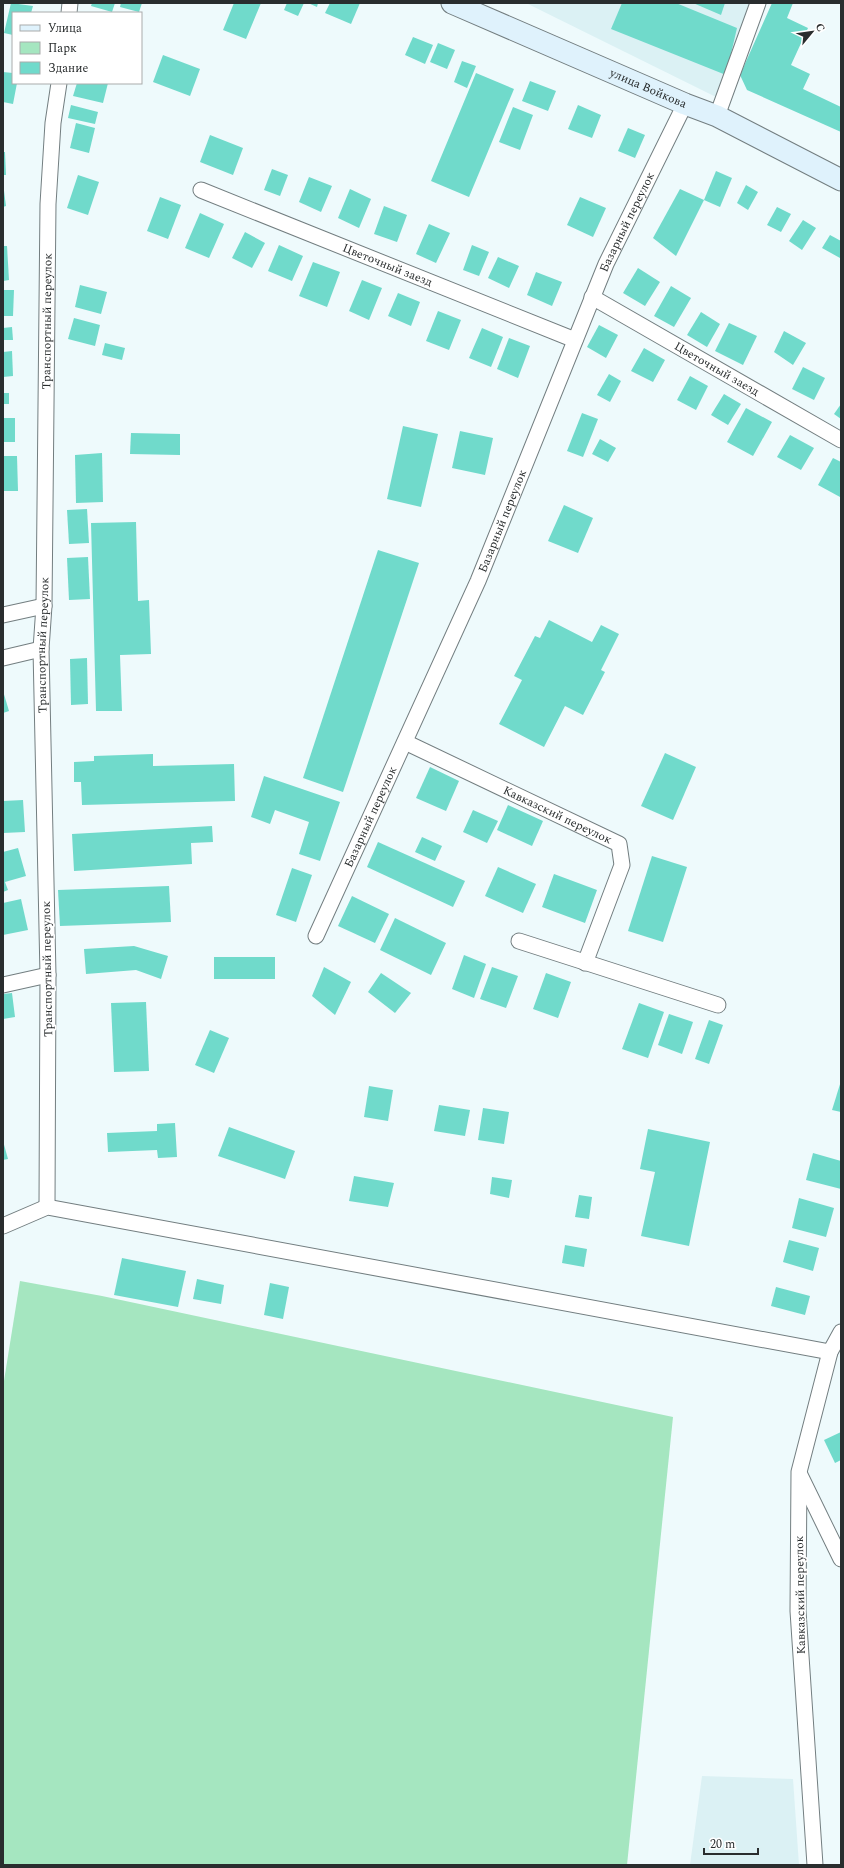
<svg xmlns="http://www.w3.org/2000/svg" width="844" height="1868" font-family="Spectral,serif">
  <style>
    .built { fill: #dbf1f4 }
    .green { fill: #a5e6c0 }
    .building { fill: #70dacb }
    .lines { fill: none; stroke-linecap: round; stroke-linejoin: round }
    .street-casing { stroke: #737e80; stroke-width: 17 }
    .secondary-casing { stroke: #737e80; stroke-width: 23 }
    .street { stroke: #fff; stroke-width: 15 }
    .secondary { stroke: #dff2fc; stroke-width: 21 }
    .labels { text-anchor: middle; stroke-width: 3.5; stroke-linejoin: round; paint-order: stroke }
    .street-label { font-size: 12px; fill: #292d2e; stroke: #fff }
  </style>
  <rect width="100%" height="100%" fill="#eefafc"/>
  <g class="built">
    <path d="M526 3H752L718 98Z"/>
    <path d="M702 1776 793 1779 799 1865H690Z"/>
  </g>
  <path class="green" d="M20 1281 102 1296 673 1417 627 1865H3V1387Z"/>
  <g class="building">
    <path d="M11 3 33 6 31 13H13V35L4 33Z"/>
    <path d="M92 3H115L112 12 91 6Z"/>
    <path d="M121 3H142L139 12 120 7Z"/>
    <path d="M234 3H261L246 39 223 30Z"/>
    <path d="M287 3H304L298 16 284 10Z"/>
    <path d="M308 3H318L317 7Z"/>
    <path d="M330 3H360L351 24 325 13Z"/>
    <path d="M622 3H676L737 28 726 75 611 29Z"/>
    <path d="M693 3H725L721 15Z"/>
    <path d="M772 3H793L787 18 808 28 791 65 810 74 803 89 841 107V132L747 90 740 75Z"/>
    <path d="M413 37 433 45 425 64 405 55Z"/>
    <path d="M438 43 455 50 447 69 430 62Z"/>
    <path d="M163 55 200 69 190 96 153 82Z"/>
    <path d="M462 61 476 66 467 88 454 82Z"/>
    <path d="M3 72 13 73V83H17L13 104 3 102Z"/>
    <path d="M476 73 514 89 469 197 431 181Z"/>
    <path d="M530 81 556 91 548 111 522 101Z"/>
    <path d="M77 83H108L103 103 73 96Z"/>
    <path d="M71 105 98 112 95 124 68 118Z"/>
    <path d="M578 105 601 115 592 138 568 129Z"/>
    <path d="M513 107 533 115 520 150 499 142Z"/>
    <path d="M76 123 95 128 89 153 70 148Z"/>
    <path d="M628 128 645 135 635 158 618 151Z"/>
    <path d="M210 135 243 148 233 175 200 162Z"/>
    <path d="M3 152H5L6 175H3Z"/>
    <path d="M272 169 288 175 280 196 264 190Z"/>
    <path d="M716 171 732 178 720 207 704 200Z"/>
    <path d="M78 175 99 182 88 215 67 208Z"/>
    <path d="M309 177 332 186 321 212 299 202Z"/>
    <path d="M3 183 6 206 3 207Z"/>
    <path d="M746 185 758 192 748 210 737 203Z"/>
    <path d="M350 189 371 199 359 228 338 218Z"/>
    <path d="M680 189 704 200 676 256 653 238Z"/>
    <path d="M160 197 181 205 168 239 147 231Z"/>
    <path d="M580 197 606 208 593 237 567 225Z"/>
    <path d="M384 206 407 215 397 242 374 234Z"/>
    <path d="M777 207 791 214 781 232 767 225Z"/>
    <path d="M200 213 224 224 209 258 185 248Z"/>
    <path d="M803 220 816 228 802 250 789 241Z"/>
    <path d="M429 224 450 233 436 263 416 254Z"/>
    <path d="M245 232 265 243 252 268 232 258Z"/>
    <path d="M830 235 841 241 840 258 822 248Z"/>
    <path d="M279 245 303 256 292 281 268 271Z"/>
    <path d="M472 245 489 252 479 276 463 270Z"/>
    <path d="M3 246H7L9 280 3 281Z"/>
    <path d="M498 257 519 266 509 288 488 278Z"/>
    <path d="M313 262 340 272 327 307 299 296Z"/>
    <path d="M638 268 660 282 645 306 623 293Z"/>
    <path d="M536 272 562 282 552 306 527 295Z"/>
    <path d="M362 280 382 288 369 320 349 311Z"/>
    <path d="M80 285 107 292 101 314 75 307Z"/>
    <path d="M671 286 691 298 674 327 654 316Z"/>
    <path d="M3 290H14L13 316H3Z"/>
    <path d="M398 293 420 302 411 326 388 316Z"/>
    <path d="M438 311 461 320 449 350 426 341Z"/>
    <path d="M701 312 720 324 707 347 687 335Z"/>
    <path d="M74 318 100 325 95 346 68 339Z"/>
    <path d="M729 323 757 336 743 365 715 351Z"/>
    <path d="M599 325 618 335 606 358 587 347Z"/>
    <path d="M12 327 13 340H3V328Z"/>
    <path d="M482 328 503 337 491 367 469 358Z"/>
    <path d="M784 331 806 343 793 365 774 352Z"/>
    <path d="M509 338 530 346 518 378 497 369Z"/>
    <path d="M105 343 125 348 122 360 102 355Z"/>
    <path d="M644 348 665 360 653 382 631 371Z"/>
    <path d="M12 351 13 376 3 377V352Z"/>
    <path d="M803 367 825 378 814 400 792 389Z"/>
    <path d="M609 374 621 381 610 402 597 395Z"/>
    <path d="M690 376 708 386 696 410 677 400Z"/>
    <rect x="3" y="393" width="6" height="11"/>
    <path d="M724 394 741 404 728 425 711 415Z"/>
    <path d="M841 404V419L834 414Z"/>
    <path d="M746 408 772 422 753 456 727 442Z"/>
    <path d="M582 413 598 419 583 457 567 451Z"/>
    <rect x="3" y="418" width="12" height="24"/>
    <path d="M403 426 438 434 421 507 387 499Z"/>
    <path d="M460 431 493 438 485 475 452 468Z"/>
    <path d="M131 433 180 434V455L130 454Z"/>
    <path d="M790 435 814 448 801 470 777 457Z"/>
    <path d="M600 439 616 448 608 462 592 454Z"/>
    <path d="M102 453 103 502 76 503 75 455Z"/>
    <path d="M3 456H17L18 491H3Z"/>
    <path d="M833 458 841 462 840 497 818 485Z"/>
    <path d="M564 505 593 518 578 553 548 541Z"/>
    <path d="M87 509 89 543 69 544 67 510Z"/>
    <path d="M136 522 138 601 149 600 151 654 120 655 122 711H96L91 523Z"/>
    <path d="M378 550 419 563 343 792 303 778Z"/>
    <path d="M88 557 90 599 69 600 67 558Z"/>
    <path d="M549 620 592 642 601 625 619 634 601 670 605 672 583 715 565 706 544 747 499 724 522 680 514 676 535 636 540 638Z"/>
    <path d="M87 658 88 704 71 705 70 659Z"/>
    <path d="M3 691 9 711 3 713Z"/>
    <path d="M665 753 696 767 673 820 641 806Z"/>
    <path d="M153 754V766L234 764 235 801 82 805 81 782H74V762L94 761V756Z"/>
    <path d="M430 767 459 781 446 811 416 798Z"/>
    <path d="M264 776 340 802 320 861 299 854 309 822 275 810 270 824 251 817Z"/>
    <path d="M23 800 25 832 3 833V801Z"/>
    <path d="M508 805 543 821 532 846 497 830Z"/>
    <path d="M473 810 498 821 487 843 463 832Z"/>
    <path d="M212 826 213 842 191 843 192 864 74 871 72 834Z"/>
    <path d="M422 837 442 846 435 861 415 852Z"/>
    <path d="M378 842 465 881 453 907 367 867Z"/>
    <path d="M18 848 26 876 5 882 8 890 3 892V852Z"/>
    <path d="M652 856 687 867 663 942 628 931Z"/>
    <path d="M498 867 536 884 523 913 485 896Z"/>
    <path d="M292 868 312 875 296 922 276 915Z"/>
    <path d="M554 874 597 890 585 923 542 907Z"/>
    <path d="M169 886 171 922 60 926 58 890Z"/>
    <path d="M352 896 389 914 375 943 338 926Z"/>
    <path d="M21 899 28 930 3 935V903Z"/>
    <path d="M395 918 446 943 431 975 380 950Z"/>
    <path d="M134 946 168 956 161 979 136 970 86 974 84 949Z"/>
    <path d="M464 955 486 964 474 998 452 989Z"/>
    <rect x="214" y="957" width="61" height="22"/>
    <path d="M324 967 351 982 335 1015 312 996Z"/>
    <path d="M492 967 518 976 506 1008 480 999Z"/>
    <path d="M381 973 411 993 395 1013 368 992Z"/>
    <path d="M546 973 571 982 558 1018 533 1009Z"/>
    <path d="M12 993 15 1017 3 1019V994Z"/>
    <path d="M146 1002 149 1071 114 1072 111 1003Z"/>
    <path d="M639 1003 664 1012 648 1058 622 1049Z"/>
    <path d="M669 1014 693 1022 682 1054 658 1045Z"/>
    <path d="M709 1020 723 1025 709 1064 695 1059Z"/>
    <path d="M210 1030 229 1038 214 1073 195 1065Z"/>
    <path d="M841 1081V1112L832 1110Z"/>
    <path d="M369 1086 393 1090 388 1121 364 1117Z"/>
    <path d="M439 1105 470 1110 465 1136 434 1131Z"/>
    <path d="M483 1108 509 1112 504 1144 478 1140Z"/>
    <path d="M175 1123 177 1157 158 1158 157 1150 108 1152 107 1133 157 1131V1124Z"/>
    <path d="M229 1127 295 1151 285 1179 218 1156Z"/>
    <path d="M648 1129 710 1142 689 1246 641 1236 655 1172 640 1169Z"/>
    <path d="M3 1141 8 1159 3 1160Z"/>
    <path d="M813 1153 841 1161V1189L806 1180Z"/>
    <path d="M354 1176 394 1183 388 1207 349 1201Z"/>
    <path d="M492 1177 512 1180 509 1198 490 1194Z"/>
    <path d="M579 1195 592 1197 589 1219 575 1217Z"/>
    <path d="M799 1198 834 1208 826 1237 792 1228Z"/>
    <path d="M789 1240 819 1248 813 1271 783 1262Z"/>
    <path d="M565 1245 587 1249 584 1267 562 1263Z"/>
    <path d="M122 1258 186 1271 178 1307 114 1295Z"/>
    <path d="M197 1279 224 1285 221 1304 193 1299Z"/>
    <path d="M270 1283 289 1287 283 1319 264 1315Z"/>
    <path d="M776 1287 810 1296 805 1315 771 1306Z"/>
    <path d="M841 1432V1460L835 1463 824 1440Z"/>
  </g>
  <g class="lines">
    <g class="street-casing">
      <g id="street">
        <path d="M69 13 70 3"/>
        <path d="M717 116 758 3"/>
        <path id="s1" d="M201 190 575 340"/>
        <path id="s2" d="M592 297 841 440"/>
        <path d="M3 615 44 606"/>
        <path d="M3 658 41 649"/>
        <path id="s3" d="M405 742 619 844 622 865 585 963"/>
        <path id="s4" d="M316 936 478 581 606 264 685 104"/>
        <path d="M519 941 718 1005"/>
        <path d="M3 985 48 975"/>
        <path id="s5" d="M47 1207 48 975 41 649 44 606 48 204 53 123 59 83"/>
        <path d="M3 1226 47 1207 830 1352"/>
        <path d="M800 1475 841 1559"/>
        <path d="M815 1865 798 1611 799 1472 830 1352 841 1332"/>
      </g>
    </g>
    <g class="secondary-casing">
      <g id="secondary">
        <path id="s6" d="M452 3 685 104 717 116 841 180"/>
      </g>
    </g>
    <use href="#street" class="street"/>
    <use href="#secondary" class="secondary"/>
  </g>
  <g class="labels">
    <g class="street-label">
      <text dy="4" stroke="none"><textPath href="#s6" startOffset="214">улица Войкова</textPath></text>
      <text dy="4" stroke="none"><textPath href="#s4" startOffset="779">Базарный переулок</textPath></text>
      <text dy="4" stroke="none"><textPath href="#s1" startOffset="201">Цветочный заезд</textPath></text>
      <text dy="4" stroke="none"><textPath href="#s5" startOffset="886">Транспортный переулок</textPath></text>
      <text dy="4" stroke="none"><textPath href="#s2" startOffset="144">Цветочный заезд</textPath></text>
      <text dy="4" stroke="none"><textPath href="#s4" startOffset="455">Базарный переулок</textPath></text>
      <text dy="4" stroke="none"><textPath href="#s5" startOffset="562">Транспортный переулок</textPath></text>
      <text dy="4" stroke="none"><textPath href="#s3" startOffset="169">Кавказский переулок</textPath></text>
      <text dy="4" stroke="none"><textPath href="#s4" startOffset="131">Базарный переулок</textPath></text>
      <text transform="translate(47 969) rotate(-91)" y="4">Транспортный переулок</text>
      <text transform="translate(800 1595) rotate(-91)" y="4">Кавказский переулок</text>
    </g>
  </g>
  <rect width="844" height="1868" fill="none" stroke="#292d2e" stroke-width="8"/>
  <rect x="12" y="12" width="130" height="72" fill="#ffffff" stroke="#a9abab"/>
  <rect x="20" y="25" width="20" height="6" fill="#dff2fc" stroke="#a9abab"/>
  <text x="48" y="32" font-size="12" fill="#292d2e">Улица</text>
  <rect x="20" y="42" width="20" height="12" fill="#a5e6c0" stroke="#a9abab"/>
  <text x="48" y="52" font-size="12" fill="#292d2e">Парк</text>
  <rect x="20" y="62" width="20" height="12" fill="#70dacb" stroke="#a9abab"/>
  <text x="48" y="72" font-size="12" fill="#292d2e">Здание</text>
  <g transform="translate(812 32) rotate(61)" stroke="#ffffff" stroke-width="3" paint-order="stroke">
  <path d="M0-3L7 15L0 10L-7 15Z" fill="#292d2e"/>
  <text y="-6" font-size="11" font-weight="bold" text-anchor="middle" fill="#292d2e">С</text>
  </g>
  <path d="M704 1848v6h54v-6" fill="none" stroke="#292d2e" stroke-width="2"/>
  <text x="710" y="1848" font-size="12" fill="#292d2e" stroke="#ffffff" stroke-width="3" paint-order="stroke">20 m</text>
</svg>
